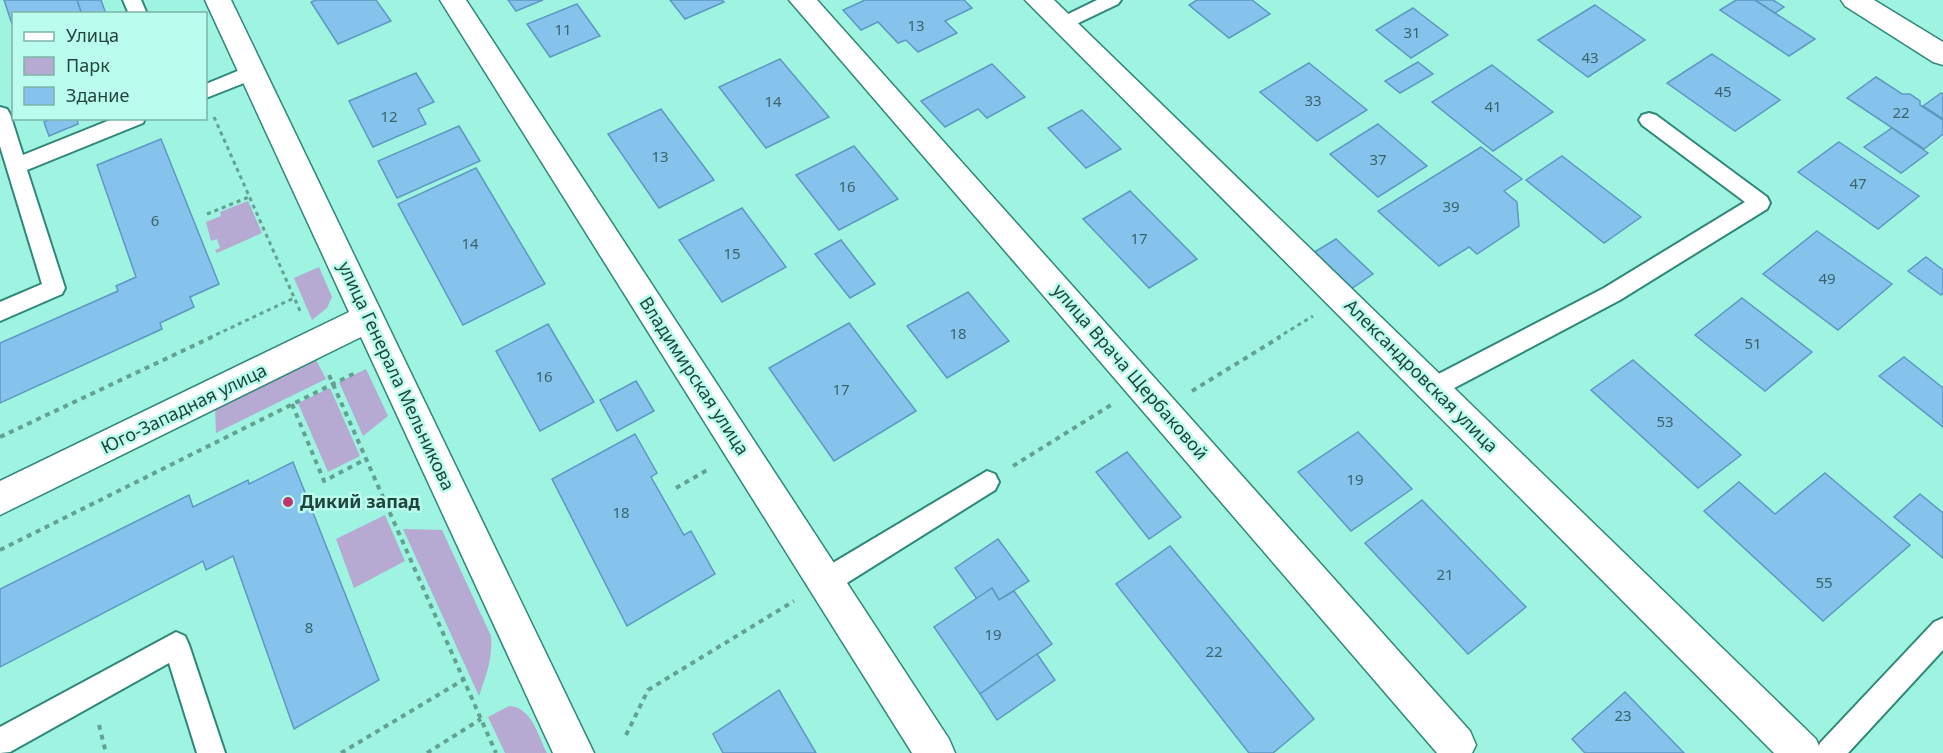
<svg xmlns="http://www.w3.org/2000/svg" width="1943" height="753" font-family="'Noto Sans',sans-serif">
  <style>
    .green { fill: #b6aad2 }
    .building { fill: #85c3ed; stroke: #5c99c1; stroke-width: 1.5 }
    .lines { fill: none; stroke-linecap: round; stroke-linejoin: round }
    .lane-casing { stroke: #2f8778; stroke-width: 4 }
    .street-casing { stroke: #2f8778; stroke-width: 3 }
    .path-far1 { stroke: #63a193; stroke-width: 3; stroke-dasharray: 4 4; stroke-linecap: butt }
    .path { stroke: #63a193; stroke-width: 4; stroke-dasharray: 5 5; stroke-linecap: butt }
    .lane { fill: #fff; fill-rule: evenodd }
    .street { fill: #fff; fill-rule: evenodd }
    .poi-dot { fill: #bf3570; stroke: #bafdee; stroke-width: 2 }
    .labels { text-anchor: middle; stroke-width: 5; stroke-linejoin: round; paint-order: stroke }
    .number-label { font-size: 15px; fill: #3a6469 }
    .street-label { font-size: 18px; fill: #21453d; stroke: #bafdee }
    .poi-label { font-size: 18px; font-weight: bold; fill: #21453d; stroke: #bafdee; text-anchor: start }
  </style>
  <rect width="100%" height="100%" fill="#9ef3e1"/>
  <g class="green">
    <path d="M248 201 262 233 217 253 215 250 220 248 217 239 211 241 206 222 221 216 220 212Z"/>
    <path d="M319 267 332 297 327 308 312 320 294 278Z"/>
    <path d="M315 358 326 379 216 433 215 406Z"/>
    <path d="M366 369 388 416 363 436 339 382Z"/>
    <path d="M330 388 360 456 328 472 298 403Z"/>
    <path d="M385 515 405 561 354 588 336 539Z"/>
    <path d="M403 529 442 530 491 636C493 658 486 676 479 696Z"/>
    <path d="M509 706C532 707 538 736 547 753H505L488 717Z"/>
  </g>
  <g class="building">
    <path d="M4 0H77L82 14H14V30Z"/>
    <path d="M77 0H101L106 14H82Z"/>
    <path d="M316 0H376L391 21 338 44 311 2Z"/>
    <path d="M508 0H543L516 11Z"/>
    <path d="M670 0H722L724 2 685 19Z"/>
    <path d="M865 0H964L972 8 945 21 957 33 918 52 906 40 898 43 878 22 861 30 843 10Z"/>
    <path d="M1197 0H1252L1270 14 1229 38 1189 5Z"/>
    <path d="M1736 0H1755L1815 39 1789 56 1720 10Z"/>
    <path d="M1755 0H1773L1784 7 1775 13Z"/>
    <path d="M577 4 600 36 550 57 527 24Z"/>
    <path d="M1595 5 1645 40 1588 77 1538 40Z"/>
    <path d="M1413 8 1448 35 1411 58 1376 30Z"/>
    <path d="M1712 54 1780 100 1735 131 1667 83Z"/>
    <path d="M780 59 829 117 766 148 719 87Z"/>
    <path d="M1418 62 1433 74 1400 93 1385 81Z"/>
    <path d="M1309 63 1367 110 1317 141 1260 92Z"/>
    <path d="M992 64 1025 97 987 118 978 109 945 127 921 101Z"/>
    <path d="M1492 65 1553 112 1493 151 1432 102Z"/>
    <path d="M416 73 434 102 418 109 426 124 373 147 349 101Z"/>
    <path d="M1876 77 1902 94H1910L1920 101V105L1943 120V134L1924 149 1847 98Z"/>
    <path d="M1941 93 1943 94V119L1923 106Z"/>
    <path d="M661 109 714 180 659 208 608 134Z"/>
    <path d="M1082 110 1121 149 1086 168 1048 128Z"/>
    <path d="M52 118H77L78 124 49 136 44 122Z"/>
    <path d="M1378 124 1427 166 1378 197 1330 154Z"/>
    <path d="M459 126 480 161 397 198 378 161Z"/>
    <path d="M1892 128 1928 153 1901 173 1864 147Z"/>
    <path d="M161 139 219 284 190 297 194 307 160 323 162 329 0 403V343L118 291 116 286 136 277 97 165Z"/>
    <path d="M1839 142 1919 196 1878 229 1798 172Z"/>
    <path d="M854 146 898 199 839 230 796 175Z"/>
    <path d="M1481 147 1522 179 1504 191 1517 202 1519 226 1477 254 1469 247 1439 266 1378 211Z"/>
    <path d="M1562 156 1641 217 1604 243 1526 180Z"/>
    <path d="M476 168 545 284 463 325 398 204Z"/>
    <path d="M1130 191 1197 259 1149 288 1083 219Z"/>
    <path d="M742 208 786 267 722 302 679 240Z"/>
    <path d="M1817 231 1892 284 1838 330 1763 274Z"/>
    <path d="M1336 239 1373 274 1351 289 1313 253Z"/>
    <path d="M841 240 875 284 850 298 815 254Z"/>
    <path d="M1926 257 1943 270V293L1941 295 1908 271Z"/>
    <path d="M968 292 1009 341 947 378 907 326Z"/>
    <path d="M1742 298 1812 352 1765 391 1695 335Z"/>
    <path d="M849 323 916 411 834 461 769 368Z"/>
    <path d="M548 324 594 402 540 431 496 351Z"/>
    <path d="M1904 357 1943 388V427L1879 376Z"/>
    <path d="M1633 360 1741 455 1698 488 1591 390Z"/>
    <path d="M636 381 654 411 617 431 600 400Z"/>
    <path d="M1358 432 1412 489 1351 531 1298 472Z"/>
    <path d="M635 434 657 473 651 477 684 535 691 531 715 574 627 626 552 479Z"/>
    <path d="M1127 452 1181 517 1149 539 1096 472Z"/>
    <path d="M293 462 379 680 294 729 233 556 206 570 203 561 0 667V589L189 495 193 507 248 480 249 484Z"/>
    <path d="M1825 473 1910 545 1823 621 1704 511 1739 482 1775 514Z"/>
    <path d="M1920 494 1943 513V558L1894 517Z"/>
    <path d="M1422 500 1526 607 1468 654 1365 543Z"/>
    <path d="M998 539 1029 581 999 600 992 588 977 599 955 568Z"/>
    <path d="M1170 546 1314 719 1273 753H1249L1116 584Z"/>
    <path d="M992 588 999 600 1014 591 1052 644 980 694 934 627Z"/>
    <path d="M1037 654 1055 680 997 720 980 694Z"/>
    <path d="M779 690 816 753H723L713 734Z"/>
    <path d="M1625 692 1684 753H1585L1572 739Z"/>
  </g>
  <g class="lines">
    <g class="lane-casing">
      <g id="lane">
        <path d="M123 0H141L147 14H129Z"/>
        <path d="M1097 0H1121L1118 4 1068 28 1062 30 1056 28 1053 24 1056 20Z"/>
        <path d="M252 65 259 67 261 72 259 77 206 98V84Z"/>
        <path d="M0 107 7 109 10 114 23 155 115 118H145L143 123 27 170 65 288 62 294 0 321V302L42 284 0 146Z"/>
        <path d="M1649 113 1656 115 1767 197 1770 203 1767 209 1620 300 1441 395 1433 398 1425 395 1422 388 1425 381 1604 288 1745 202 1642 125 1639 120 1642 115Z"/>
        <path d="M987 471 995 474 999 482 995 490 834 591 825 594 816 591 812 582 816 573Z"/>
        <path d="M1943 618V650L1848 753H1816L1820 743 1934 622Z"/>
        <path d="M176 632 185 636 189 645 225 753H197L169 663 10 752 0 753V727Z"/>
      </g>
    </g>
    <g class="street-casing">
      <g id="street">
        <path d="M205 0H231L594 753H553L361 337 0 515V481L349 312Z"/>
        <path d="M440 0H466L949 739 955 753H912Z"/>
        <path d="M789 0H817L1470 731 1476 745 1472 753H1437Z"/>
        <path d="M1025 0H1054L1816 739 1822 753H1774Z"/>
        <path d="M1841 0H1874L1943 42V65L1933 62 1845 6Z"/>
      </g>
    </g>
    <g class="path-far1">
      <path d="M214 117 301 313"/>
      <path d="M207 214 249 197"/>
      <path d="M209 338 294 298"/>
      <path d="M1277 338 1313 316"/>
    </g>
    <g class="path">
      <path d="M329 375 496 753"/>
      <path d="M1192 391 1280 337"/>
      <path d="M292 404 324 481 366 459"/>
      <path d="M0 437 212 337"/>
      <path d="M1013 466 1111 405"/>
      <path d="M676 488 709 469"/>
      <path d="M0 550 357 372"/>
      <path d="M99 725 106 753"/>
      <path d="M626 735 648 690 794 601"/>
      <path d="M341 753 463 680"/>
      <path d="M427 753 481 719"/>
    </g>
    <use href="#lane" class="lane"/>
    <use href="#street" class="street"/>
  </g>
  <circle class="poi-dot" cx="288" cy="502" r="6"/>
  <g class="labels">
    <g class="number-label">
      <text x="916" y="31">13</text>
      <text x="563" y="35">11</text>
      <text x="1412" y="38">31</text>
      <text x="1590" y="63">43</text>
      <text x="1723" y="97">45</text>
      <text x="1313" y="106">33</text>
      <text x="773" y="107">14</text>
      <text x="1493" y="112">41</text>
      <text x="1901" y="118">22</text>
      <text x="389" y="122">12</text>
      <text x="660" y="162">13</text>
      <text x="1378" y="165">37</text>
      <text x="1858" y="189">47</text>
      <text x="847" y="192">16</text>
      <text x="1451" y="212">39</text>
      <text x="155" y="226">6</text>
      <text x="1139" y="244">17</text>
      <text x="470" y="249">14</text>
      <text x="732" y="259">15</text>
      <text x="1827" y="284">49</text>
      <text x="958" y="339">18</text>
      <text x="1753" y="349">51</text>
      <text x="544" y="382">16</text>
      <text x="841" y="395">17</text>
      <text x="1665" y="427">53</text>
      <text x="1355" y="485">19</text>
      <text x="621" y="518">18</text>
      <text x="1445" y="580">21</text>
      <text x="1824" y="588">55</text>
      <text x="309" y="633">8</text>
      <text x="993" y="640">19</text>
      <text x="1214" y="657">22</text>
      <text x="1623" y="721">23</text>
    </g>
    <g class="street-label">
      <text transform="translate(1130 372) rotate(49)" y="6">улица Врача Щербаковой</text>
      <text transform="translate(396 376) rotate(65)" y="6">улица Генерала Мельникова</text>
      <text transform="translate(694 376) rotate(57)" y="6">Владимирская улица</text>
      <text transform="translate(1421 376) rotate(45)" y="6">Александровская улица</text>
      <text transform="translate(184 409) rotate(-26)" y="6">Юго-Западная улица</text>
    </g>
    <g class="poi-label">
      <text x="300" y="508">Дикий запад</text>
    </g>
  </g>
  <rect x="12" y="12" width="195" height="108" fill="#bafdee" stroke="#7db3a7" stroke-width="1.5"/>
  <rect x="24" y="32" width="30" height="9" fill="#ffffff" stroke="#7db3a7" stroke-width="1.5"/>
  <text x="66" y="42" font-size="18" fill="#21453d">Улица</text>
  <rect x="24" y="57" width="30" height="18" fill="#b6aad2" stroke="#7db3a7" stroke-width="1.5"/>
  <text x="66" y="72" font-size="18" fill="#21453d">Парк</text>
  <rect x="24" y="87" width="30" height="18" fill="#85c3ed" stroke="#7db3a7" stroke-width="1.5"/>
  <text x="66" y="102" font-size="18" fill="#21453d">Здание</text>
</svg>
